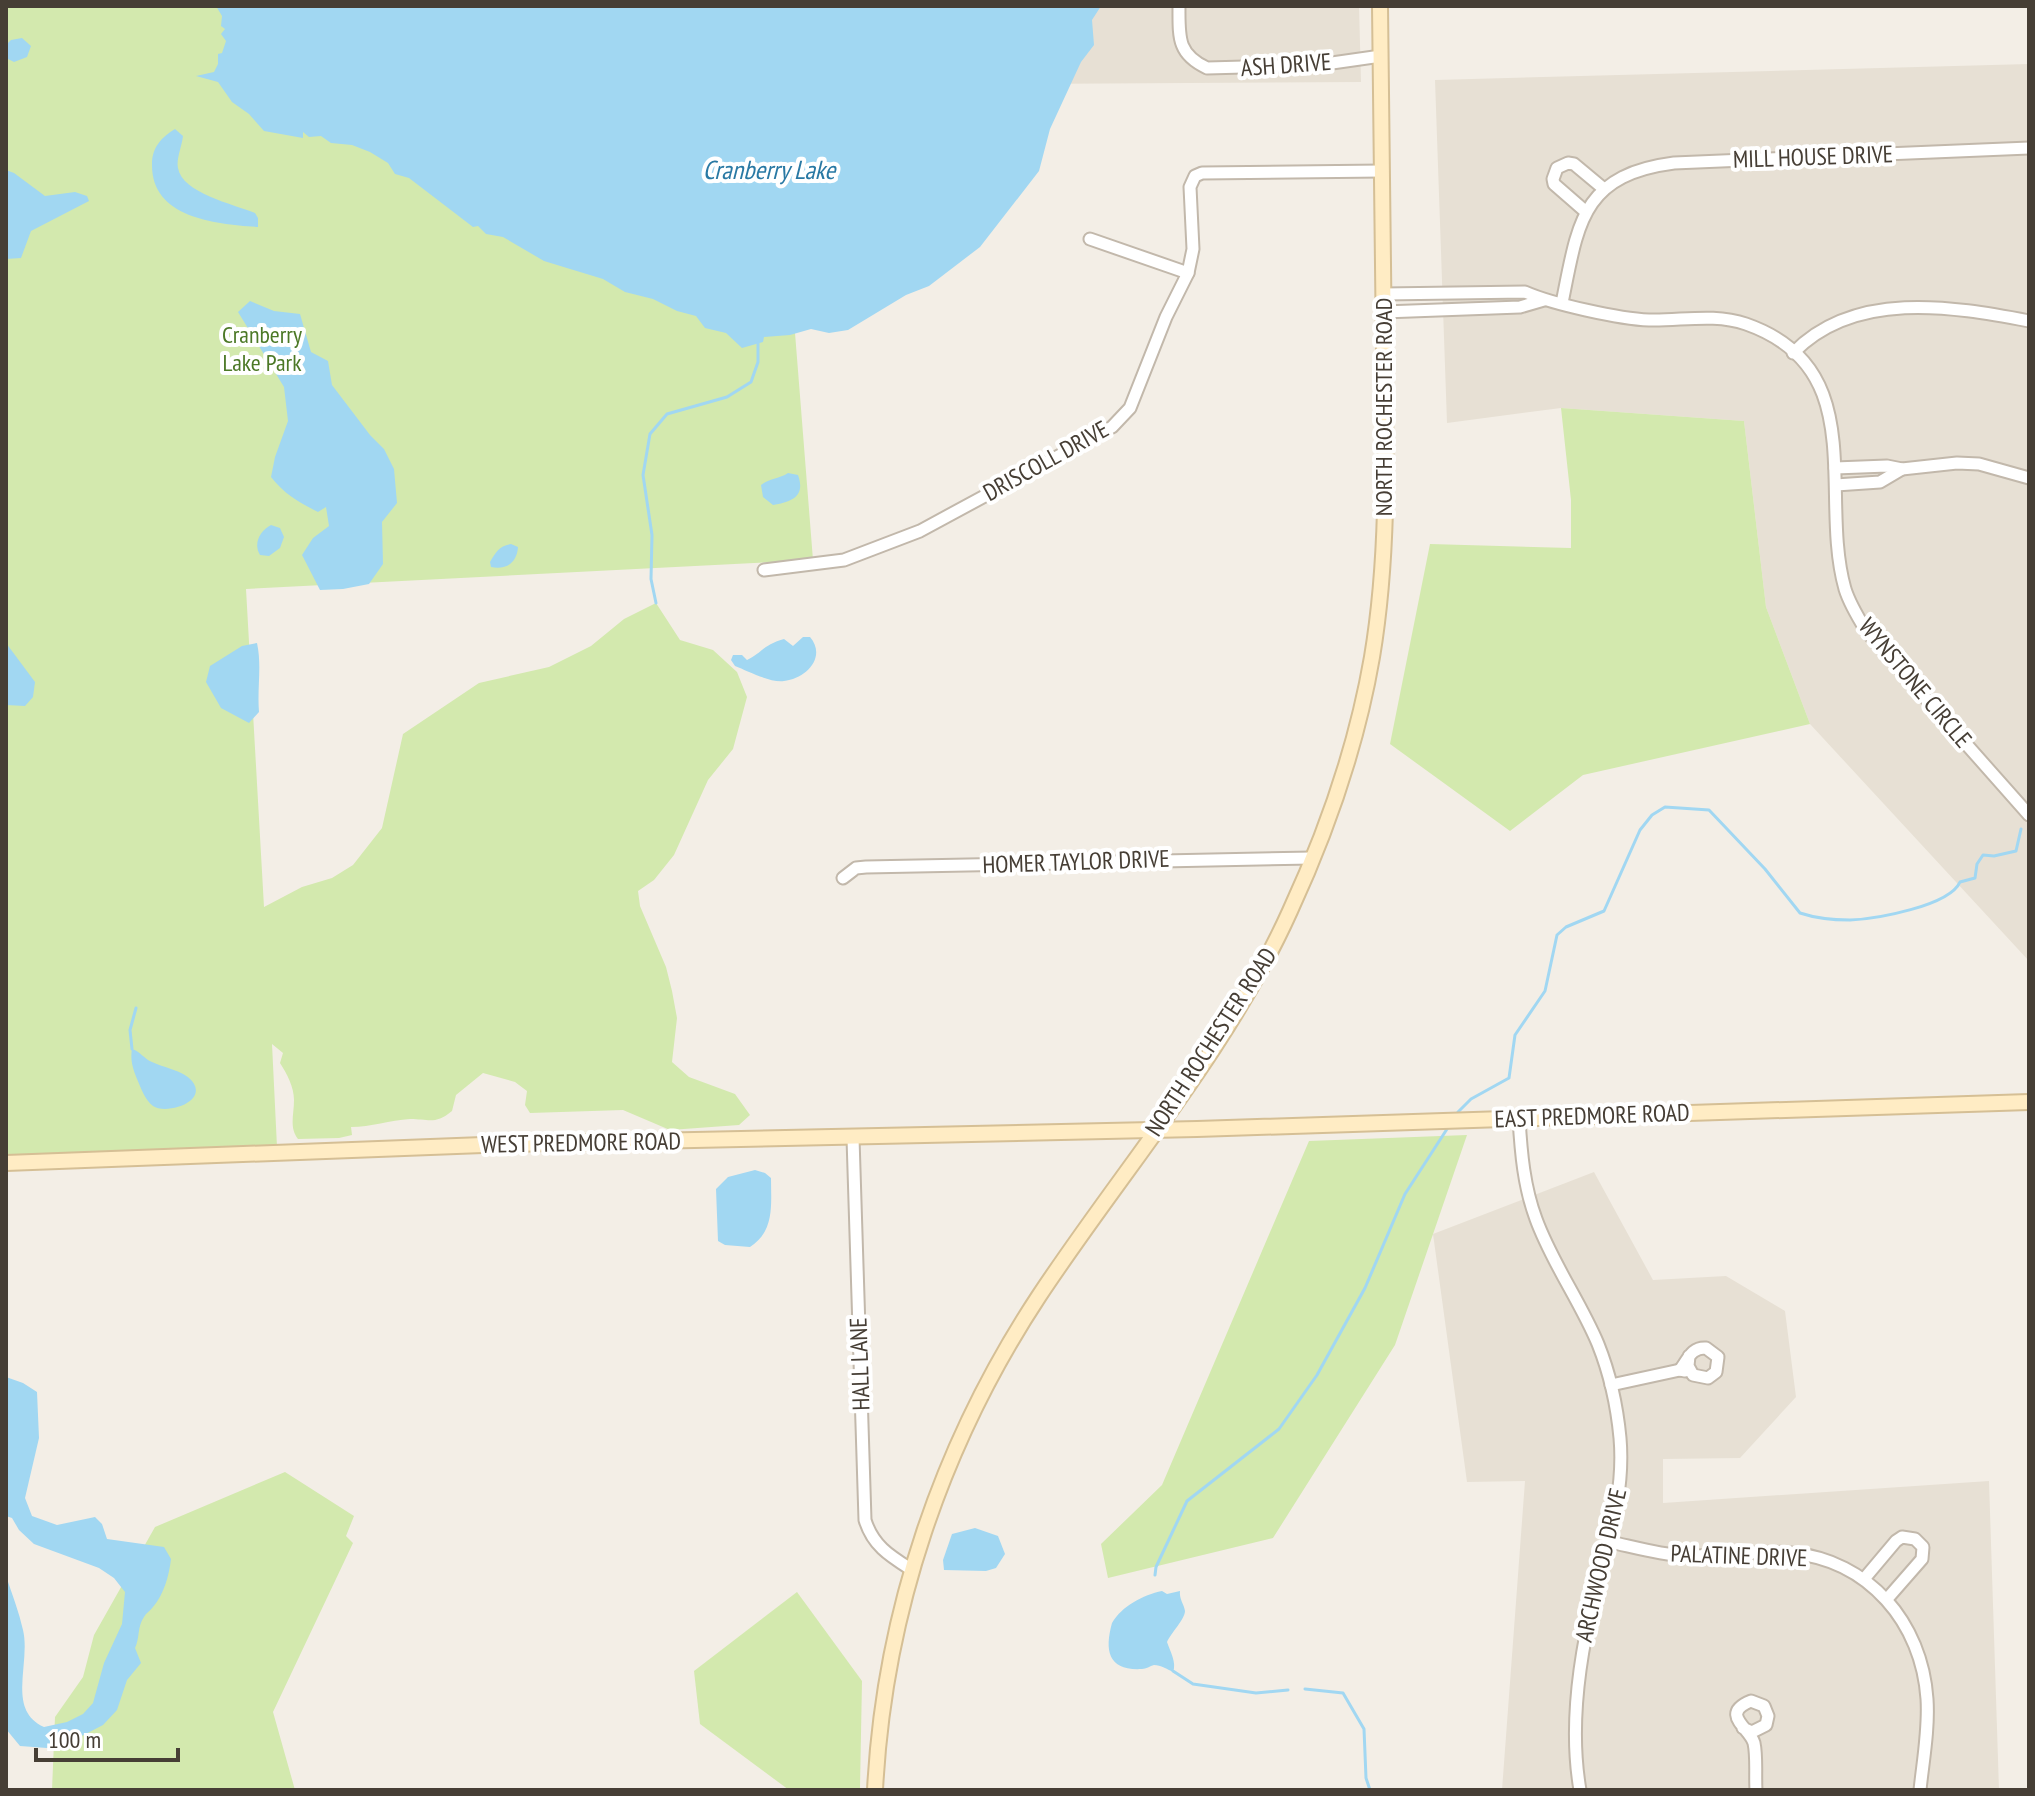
<svg xmlns="http://www.w3.org/2000/svg" width="2035" height="1796" font-family="'PT Sans Narrow',sans-serif">
  <style>
    .residential { fill: #e7e0d4 }
    .green { fill: #d3e9ae }
    .water { fill: #a1d7f2 }
    .lines { fill: none; stroke-linecap: round; stroke-linejoin: round }
    .stream { stroke: #a1d7f2; stroke-width: 3 }
    .street-casing { stroke: #c2b8ab; stroke-width: 15 }
    .secondary-casing { stroke: #d5bf95; stroke-width: 18 }
    .street { stroke: #fff; stroke-width: 11 }
    .secondary { stroke: #ffecc4; stroke-width: 14 }
    .labels { text-anchor: middle; stroke-width: 8; stroke-linejoin: round; paint-order: stroke }
    .street-label { font-size: 24px; fill: #463e35; stroke: #fff }
    .park-label { font-size: 24px; fill: #4c7927; stroke: #fff }
    .water-label { font-size: 26px; font-style: italic; fill: #2979a4; stroke: #fff }
  </style>
  <rect width="100%" height="100%" fill="#f3eee6"/>
  <g class="residential">
    <path d="M943 6H1359L1361 82 1021 84Z"/>
    <path d="M2029 64V961L1810 724 1766 607 1744 421 1561 408 1447 423 1435 80Z"/>
    <path d="M1594 1172 1653 1280 1726 1276 1785 1311 1796 1397 1740 1458 1663 1459V1503L1989 1481 1999 1790H1502L1525 1481 1467 1482 1433 1234Z"/>
  </g>
  <g class="green">
    <path d="M6 6H234L776 93 813 560 246 589 264 907 302 887 332 878 353 865 382 828 403 734 479 683 549 667 591 646 624 619 656 603 680 640 713 650 737 672 747 697 733 749 708 780 674 855 654 880 638 891 640 906 666 967 672 991 677 1018 672 1062 689 1077 735 1094 750 1115 739 1125 670 1130 623 1110 530 1113 525 1105 527 1091 515 1082 483 1073 456 1095 452 1111C435 1125 429 1119 410 1119 390 1120 371 1127 351 1127L352 1135 339 1138 298 1139C289 1127 294 1115 294 1100 294 1087 287 1074 280 1063L283 1053 272 1044 277 1147 6 1159Z"/>
    <path d="M1561 408 1744 421 1766 607 1810 724 1583 775 1510 831 1390 744 1430 544 1571 548V500Z"/>
    <path d="M1467 1135 1395 1345 1273 1538 1108 1578 1101 1544 1162 1485 1309 1141Z"/>
    <path d="M285 1472 354 1516 346 1536 353 1543 273 1712 295 1790H52L55 1717 83 1677 94 1635 155 1527Z"/>
    <path d="M797 1592 862 1681 860 1788 858 1790H789L700 1724 694 1671Z"/>
  </g>
  <g class="water">
    <path d="M216 6H1101L1092 20 1094 45 1081 62 1050 129 1039 171 980 247 929 286 906 295 848 330 829 333 811 329 790 335 764 337 763 342 742 348 726 333 705 328 696 316 677 311 653 299 625 292 603 279 544 261 503 237 486 234 478 226 473 227 409 178 395 174 388 163 370 152 352 145 331 143 321 136 309 137 303 132V138L264 131 249 114 232 102 218 82 196 76 214 72 218 64V54L222 53 226 41 221 34 225 29 221 26 222 16Z"/>
    <path d="M22 38 31 46 27 57 14 62 6 58V45L11 40Z"/>
    <path d="M175 129 183 136C182 146 176 159 178 168 182 193 233 204 255 213L258 218V227C215 224 151 218 152 164 152 147 162 137 175 129Z"/>
    <path d="M6 170 14 173 45 196 75 192 87 196 89 201 31 231 21 258 6 259Z"/>
    <path d="M250 301 274 311 300 314 311 352 328 361 332 385 370 435 384 449 394 469 397 503 382 522 383 564 369 584 343 589 320 590 302 555 313 538 329 526 326 507 318 512C300 503 284 494 271 477L275 457 288 421 284 387 238 312Z"/>
    <path d="M788 473 798 475C806 497 791 502 773 505L763 497 761 485C770 478 779 479 788 473Z"/>
    <path d="M271 525 280 528 284 537 280 548 269 556 260 555C253 543 260 531 271 525Z"/>
    <path d="M511 544 518 547C517 563 506 570 491 567L490 562C496 552 499 546 511 544Z"/>
    <path d="M803 637H810C827 657 806 679 784 681 770 683 748 671 735 666L731 660 733 655H742L747 660C763 652 763 645 784 639L793 646Z"/>
    <path d="M6 643 35 682 33 697 25 706 6 705Z"/>
    <path d="M257 643C262 666 257 688 259 712L249 723 221 708 206 682 210 666 242 646Z"/>
    <path d="M132 1049C140 1051 144 1059 152 1062 164 1068 183 1070 192 1081 209 1102 166 1115 153 1106 145 1100 141 1088 137 1079 133 1069 130 1060 132 1049Z"/>
    <path d="M755 1170 765 1173 771 1178C771 1204 775 1231 750 1247L725 1245 718 1241 716 1189 728 1177Z"/>
    <path d="M6 1377 23 1383 37 1392 39 1438 25 1498 32 1516 57 1525 95 1517 102 1524 107 1539 164 1547 171 1559C169 1576 164 1594 153 1607 150 1611 146 1613 144 1617 137 1627 140 1638 135 1648L141 1663 127 1680 117 1710 103 1725 74 1740 47 1748 20 1746 6 1729V1576C12 1594 19 1612 23 1630 31 1663 6 1710 44 1727L67 1722 83 1714 93 1703 104 1663 122 1624 125 1592 114 1578 99 1568 34 1544 19 1530 12 1518 6 1516Z"/>
    <path d="M975 1528 998 1536 1005 1554 996 1568 986 1571 944 1570 943 1560 952 1534Z"/>
    <path d="M1162 1591 1167 1594 1180 1591C1179 1599 1184 1604 1185 1611 1185 1619 1171 1633 1167 1642 1170 1651 1177 1663 1173 1672 1167 1669 1161 1665 1154 1665 1150 1666 1146 1669 1142 1669 1109 1671 1104 1652 1112 1623 1122 1606 1143 1595 1162 1591Z"/>
  </g>
  <g class="lines">
    <g class="stream">
      <path d="M656 603 651 579 652 535 643 475 650 434 667 414 727 397 751 382 758 362V343"/>
      <path d="M132 1049 130 1030 136 1008"/>
      <path d="M1458 1112 1471 1099 1509 1078 1515 1035 1545 991 1557 935 1566 927 1604 911 1640 830 1652 815 1665 807 1709 810 1765 869 1800 913C1815 918 1834 920 1850 920 1876 919 1949 906 1960 882L1975 878 1977 864 1983 855 1994 856 2016 851 2021 829"/>
      <path d="M1155 1575 1156 1567 1187 1501 1279 1429 1317 1375 1365 1288 1405 1194 1447 1129"/>
      <path d="M1173 1671 1193 1684 1256 1693 1288 1690"/>
      <path d="M1305 1689 1343 1693 1364 1729 1366 1778 1370 1790"/>
    </g>
    <g class="street-casing">
      <g id="street">
        <path d="M1179 6C1179 37 1177 54 1207 68L1318 65 1381 56"/>
        <path d="M1585 211 1554 184 1553 179 1557 168 1568 163 1574 164 1604 189"/>
        <path d="M1090 239 1188 273"/>
        <path d="M1384 294 1525 292C1552 304 1620 319 1649 320 1681 321 1714 313 1746 324 1872 368 1818 494 1845 589 1850 605 1859 619 1867 632L2029 815"/>
        <path d="M1562 303C1578 224 1581 175 1674 163L2029 148"/>
        <path d="M1384 312 1520 307 1544 300"/>
        <path d="M1793 353C1854 290 1951 306 2029 321"/>
        <path d="M1835 468 1887 466 1902 469 1957 463 1979 464 2029 478"/>
        <path d="M1836 485 1880 482 1902 469"/>
        <path d="M764 570 844 560 920 531 1112 427 1130 408 1166 317 1188 273 1193 249 1190 187 1195 176 1202 173 1382 171"/>
        <path d="M843 878 856 868 866 867 1312 858"/>
        <path d="M1519 1118C1521 1153 1524 1187 1536 1219 1552 1263 1580 1301 1598 1344 1610 1374 1617 1406 1620 1438 1625 1495 1607 1544 1594 1598 1579 1659 1569 1727 1580 1790"/>
        <path d="M853 1138 865 1520C873 1546 890 1556 912 1570"/>
        <path d="M1680 1370C1688 1360 1691 1347 1706 1348L1718 1357 1716 1372 1708 1378 1693 1375 1688 1366 1689 1356"/>
        <path d="M1611 1385 1680 1370 1685 1371"/>
        <path d="M1610 1542C1638 1548 1665 1556 1694 1556 1726 1556 1759 1550 1791 1553 1869 1560 1922 1623 1927 1699 1929 1729 1923 1761 1920 1790"/>
        <path d="M1864 1579 1896 1541 1902 1537 1915 1539 1923 1547 1922 1559 1887 1599"/>
        <path d="M1743 1728 1752 1732 1766 1725 1768 1716 1764 1706 1751 1701C1719 1714 1750 1728 1754 1743 1757 1757 1755 1775 1756 1790"/>
      </g>
    </g>
    <g class="secondary-casing">
      <g id="secondary">
        <path d="M6 1163 509 1144 1197 1129 2029 1102"/>
        <path d="M875 1790C884 1614 942 1443 1039 1296 1123 1169 1227 1051 1290 911 1327 831 1357 744 1372 657 1389 556 1386 453 1384 351 1383 236 1382 121 1380 6"/>
      </g>
    </g>
    <use href="#street" class="street"/>
    <use href="#secondary" class="secondary"/>
  </g>
  <g class="labels">
    <g class="street-label">
      <text transform="translate(1286 65) rotate(-4)" y="8">ASH DRIVE</text>
      <text transform="translate(1813 157) rotate(-2)" y="8">MILL HOUSE DRIVE</text>
      <text transform="translate(1384 407) rotate(-90)" y="8">NORTH ROCHESTER ROAD</text>
      <text transform="translate(1046 461) rotate(-29)" y="8">DRISCOLL DRIVE</text>
      <text transform="translate(1915 683) rotate(50)" y="8">WYNSTONE CIRCLE</text>
      <text transform="translate(1076 862) rotate(-2)" y="8">HOMER TAYLOR DRIVE</text>
      <text transform="translate(1211 1042) rotate(-57)" y="8">NORTH ROCHESTER ROAD</text>
      <text transform="translate(1592 1116) rotate(-2)" y="8">EAST PREDMORE ROAD</text>
      <text transform="translate(581 1143) rotate(-1)" y="8">WEST PREDMORE ROAD</text>
      <text transform="translate(860 1364) rotate(-92)" y="8">HALL LANE</text>
      <text transform="translate(1739 1556) rotate(2)" y="8">PALATINE DRIVE</text>
      <text transform="translate(1601 1565) rotate(-77)" y="8">ARCHWOOD DRIVE</text>
    </g>
    <g class="park-label">
      <text x="262" y="343">Cranberry<tspan x="262" dy="28">Lake Park</tspan></text>
    </g>
    <g class="water-label">
      <text x="769" y="179">Cranberry Lake</text>
    </g>
  </g>
  <rect width="2035" height="1796" fill="none" stroke="#463e35" stroke-width="16"/>
  <path d="M36 1748v12h142v-12" fill="none" stroke="#463e35" stroke-width="4"/>
  <text x="48" y="1748" font-size="24" fill="#463e35" stroke="#ffffff" stroke-width="6" paint-order="stroke">100 m</text>
</svg>
